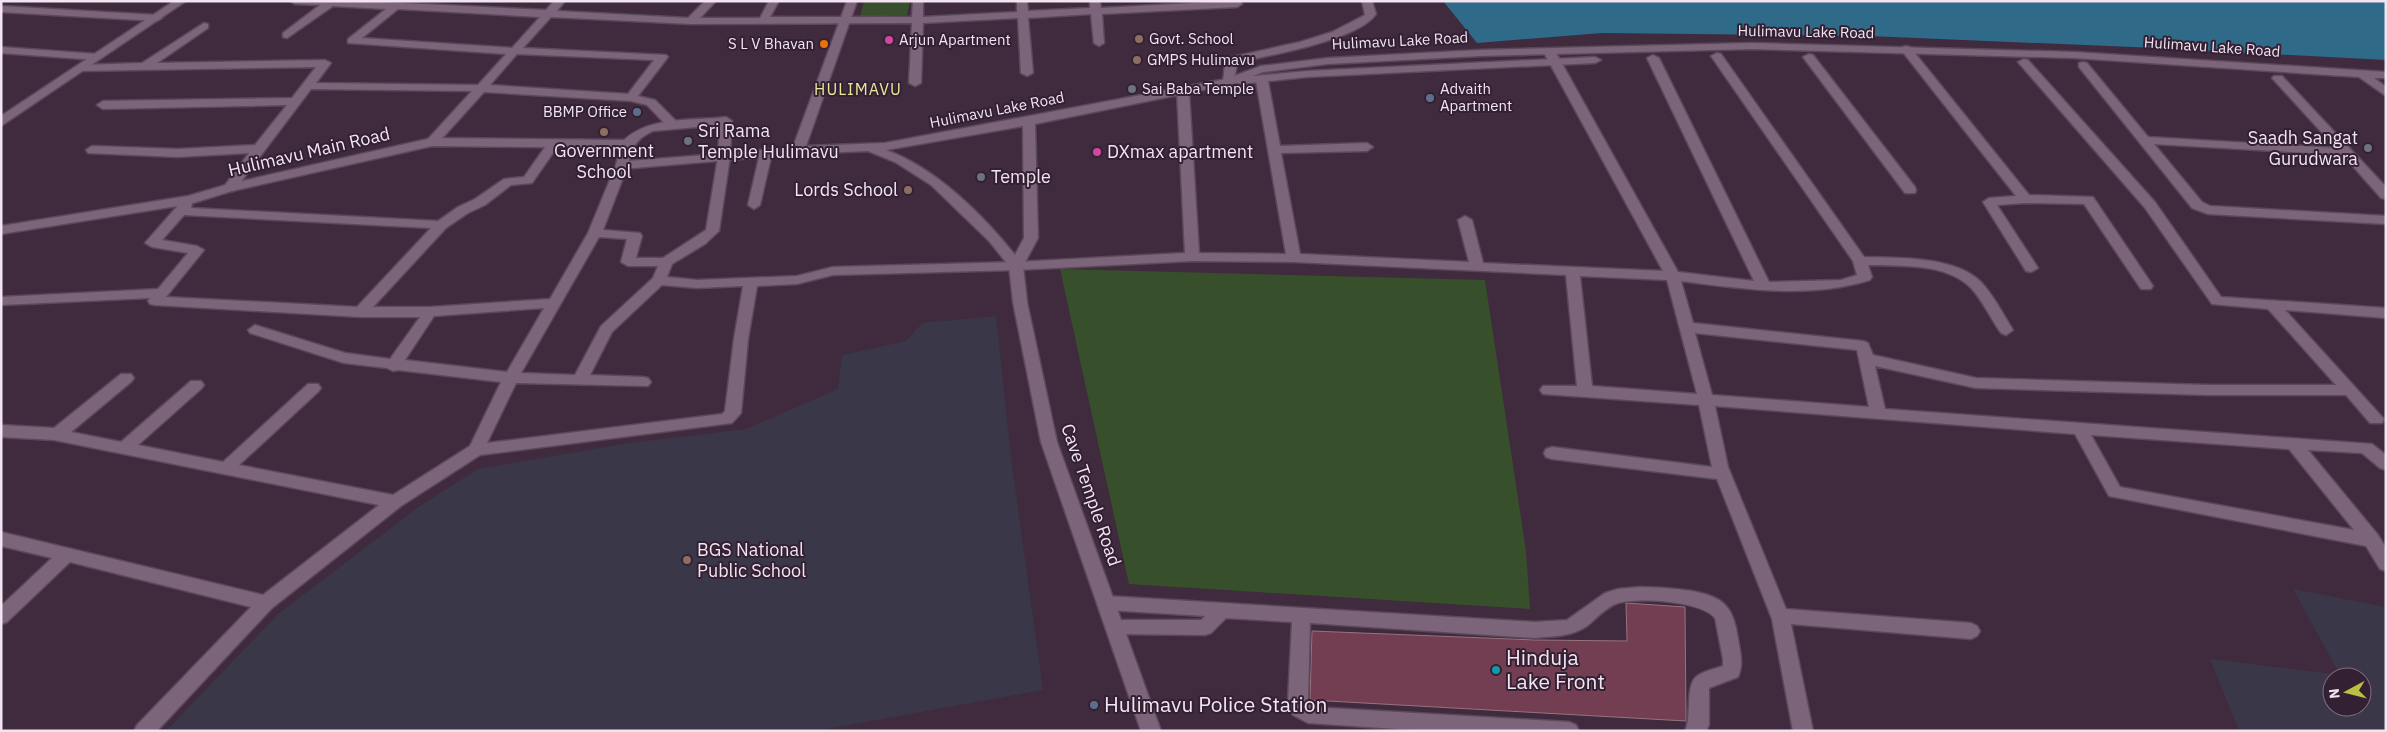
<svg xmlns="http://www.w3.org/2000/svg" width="2387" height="732" font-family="'IBM Plex Sans',sans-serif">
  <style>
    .education { fill: #3a3748; fill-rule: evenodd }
    .green { fill: #384f2c }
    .water { fill: #2f6a88 }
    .building { fill: #733e52; stroke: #96747f }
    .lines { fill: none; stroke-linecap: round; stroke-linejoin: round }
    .street-casing { stroke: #5a4959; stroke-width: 3 }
    .secondary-casing { stroke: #5a4959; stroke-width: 3 }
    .street { fill: #7c647b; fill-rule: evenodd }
    .secondary { fill: #7c647b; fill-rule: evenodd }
    .education-dot { fill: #8d6e63; stroke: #342033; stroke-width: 2 }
    .hotel-dot { fill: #d1479c; stroke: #342033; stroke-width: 2 }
    .food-dot { fill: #e8710a; stroke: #342033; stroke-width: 2 }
    .worship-dot { fill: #6b7280; stroke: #342033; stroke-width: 2 }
    .service-dot { fill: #5c6f8a; stroke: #342033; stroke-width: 2 }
    .culture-dot { fill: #0f9aa8; stroke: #342033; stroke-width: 2 }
    .labels { text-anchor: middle; stroke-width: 4; stroke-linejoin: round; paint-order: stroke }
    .far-street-label { font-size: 15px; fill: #f2e4f1; stroke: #342033 }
    .far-poi-label { font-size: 15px; fill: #f2e4f1; stroke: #342033; text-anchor: start }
    .far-quarter-label { font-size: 16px; letter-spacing: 1px; fill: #e6e89a; stroke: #342033 }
    .poi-label { font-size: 18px; fill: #f2e4f1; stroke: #342033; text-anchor: start }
    .street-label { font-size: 18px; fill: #f2e4f1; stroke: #342033 }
    .near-poi-label { font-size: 21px; fill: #f2e4f1; stroke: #342033; text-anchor: start }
  </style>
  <rect width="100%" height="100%" fill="#3f2a3e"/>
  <g class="education">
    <path d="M996 316 1011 458 1043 690 816 731H166L278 614 420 506 478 469 629 443 746 429 838 389 842 355 906 341 922 323Z"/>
    <path d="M2293 589 2386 607V731H2239L2210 659 2340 675ZM2332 677H2362V707H2332Z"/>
  </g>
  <g class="green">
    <path d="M864 1H910L907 15 860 17Z"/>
    <path d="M1060 269 1485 280 1526 551 1530 609 1129 584Z"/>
  </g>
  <path class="water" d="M1443 1H2386V60L2156 48 1869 36 1602 33 1477 43Z"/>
  <path class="building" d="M1626 603 1685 607 1686 721 1310 700 1312 631 1535 640 1627 641Z"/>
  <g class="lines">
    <g class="street-casing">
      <g id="street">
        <path d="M290 1H362L546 10 554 1H565L557 11 688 18 705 1H716L700 18H760L769 1H779L770 17H912L913 1H923V17L1017 12V1H1027L1028 11 1090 8V1H1100L1101 8 1229 1H1241L1242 4 1237 7 1102 14 1104 43 1099 46 1094 43 1091 14 1028 18 1033 73 1027 76 1021 73 1018 18 923 23 921 83 915 86 909 83 912 23 691 24 551 17 523 48 666 55 668 57 638 96 655 100 677 122 679 125 677 128H669L647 105 631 101 484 92 436 145 432 146 426 142 428 139 472 91 311 89 234 191H224L223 188 249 153 178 157 88 153 86 150 92 146 178 149 255 145 287 105 103 109 97 105 103 101 292 98 316 67 80 71 74 68 80 65 142 63 204 23 208 24V28L157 63 325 60 331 63 316 83 478 85 506 54 348 43V39L386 9 333 6 287 38 283 37V33L320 5 295 4ZM398 9 540 17 512 48 362 38ZM517 54 654 60 628 94 490 85Z"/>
        <path d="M1362 1H1372L1376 14C1359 40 1270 55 1240 62L1237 65 1233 84H1225L1223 82 1225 64 1232 57 1300 42 1332 32 1365 15Z"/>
        <path d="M1 6 157 15 162 18 157 21 1 12Z"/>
        <path d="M1906 46 1910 47 2029 195 2093 197 2153 286 2151 289H2141L2084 204 2025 203 1997 205 2038 268 2031 272 2026 271 1983 202 1989 198 2016 196 1902 51V47Z"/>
        <path d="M1 47 97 54 103 57 97 60 1 53Z"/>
        <path d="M1549 48 1555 51 1678 272 1754 281 1647 58 1653 55 1659 58 1769 282 1841 280 1857 275 1853 261 1711 56 1717 53 1721 54 1864 257C1899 258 1955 256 1981 282 1994 296 2003 314 2013 330L2006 335 2001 333C1991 319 1983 301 1971 288 1947 263 1901 266 1868 265L1872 277 1870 280C1809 299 1744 289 1681 281L1693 323 1863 341 1868 343 1873 355 1976 378 2208 385H2336L2268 309 2212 304 2145 208 2018 62 2024 59 2028 60 2155 202 2221 297 2386 308V318L2285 310 2384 419 2382 423H2370L2346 395H2208L1976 388 1875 366 1885 409 2372 444 2386 455V470L2380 468 2362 453 2308 450 2378 535 2386 548V571L2380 569 2366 546 2109 496 2075 434 1715 406 1728 467 1786 609 1971 623 1977 626 1980 631 1977 636 1971 639 1791 624 1813 731H1793L1772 619 1717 479 1552 459 1546 457 1544 453 1546 449 1552 447 1712 467 1699 405 1543 394 1540 390 1543 386H1577L1566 275 1294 262 1192 261 1016 270 833 275 797 284 757 286 748 339 741 413 732 423 480 455 401 506 272 608 157 731H134L137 725 251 607 70 562 7 622 1 624V606L52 558 1 546V532L263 595 379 505 54 440 1 437V425L54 428 121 374H131L134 378 131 382 71 432 121 442 191 381H201L204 385 201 389 138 445 223 462 308 384H318L321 388 318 392 239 465 393 495 470 446 501 382 398 370 393 371 387 368 344 363 250 333 248 330 255 325 345 353 390 359 420 317H361L155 305 150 304 148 301 150 298 1 305V297L158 289 188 253 152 247 145 243 181 202H191L192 205 191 208 438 221 458 207 475 199 504 179 524 177 550 140H558L560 143 532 183 511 185 485 205 468 213 446 228 373 307H430L550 299 588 233 616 165 622 161 628 165 603 230 640 233 642 236 636 258H663L706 230 718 157 724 153 730 157 719 231 705 244 672 264 667 277 697 280 797 276 833 267 1016 262 1185 253 1177 92 1183 89 1189 92 1199 253 1286 254 1256 81 1262 78 1268 81 1280 146 1367 143 1373 147 1367 151 1281 153 1300 254 1469 262 1458 220 1465 216 1472 220 1483 263 1663 271 1543 51ZM184 215 431 228 357 307 166 297 204 250 197 246 162 240ZM599 237 627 239 621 262 628 266H658L653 278 601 326 575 375 521 373ZM1580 276 1667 280 1697 394 1592 386ZM662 285 697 288 743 286 734 339 725 411 722 414 487 443 516 383 648 386 651 382 648 378 643 377 590 375 612 332ZM544 308 507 372 405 360 434 316ZM1695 333 1857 350 1869 407 1712 395ZM2091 435 2289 449 2354 530 2120 487Z"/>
        <path d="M1809 54 1813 55 1915 187 1916 190 1915 193H1905L1803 57Z"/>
        <path d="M2083 62 2087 63 2148 137 2336 148 2272 78 2274 76H2282L2386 187V199L2381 198 2343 155 2154 144 2202 202 2210 206 2386 216V224L2208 214 2192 208 2079 67V63Z"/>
        <path d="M766 149 772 153 760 205 754 209 748 205 760 153Z"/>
        <path d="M1640 587C1662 588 1711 588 1726 606 1734 615 1736 627 1738 639 1740 652 1744 664 1738 677L1709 688V725L1706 731H1685C1692 716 1685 687 1696 677 1702 671 1715 669 1723 666V659L1715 618C1702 601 1638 597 1618 603 1606 607 1597 618 1587 626 1571 637 1553 636 1535 638L1310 623 1308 701 1312 707 1569 722 1576 725 1579 731H1426L1308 723 1293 715 1288 701 1292 622 1226 618 1211 633 1205 635 1115 634 1109 632 1106 627 1109 622 1115 620H1201L1205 616 1107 610 1101 608 1098 603 1101 598 1107 596 1535 622 1567 620 1605 593 1618 589Z"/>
      </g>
    </g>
    <g class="secondary-casing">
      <g id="secondary">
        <path d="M174 1H186L1 126V116Z"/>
        <path d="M847 1H857L806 146 885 143 1226 79 1261 66 1328 58 1480 50 1751 43 2074 52 2386 72V78H2374L2386 87V96L2359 77 2074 58 1751 49 1480 56 1328 64 1263 72 1253 76 1307 71 1595 57 1601 60 1595 63 1307 77 1241 84 1237 83 1035 124 1038 238 1023 266 1027 302 1057 442 1161 731H1141L1041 442 1013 302 1009 266 989 241 931 185 895 162 868 151 798 154 622 169 616 165 620 148 432 146 232 191 190 204 1 234V226L188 196 229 184 432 138 624 140C650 116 692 121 726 117L732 121 730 153 793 147ZM720 125 718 154 629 161C633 145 638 138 653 131ZM1023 126 1024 238 1015 255C983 215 936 168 886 150Z"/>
      </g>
    </g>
    <use href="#street" class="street"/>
    <use href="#secondary" class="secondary"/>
  </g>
  <g class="education-dot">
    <circle cx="1139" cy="39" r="5"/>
    <circle cx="1137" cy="60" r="5"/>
    <circle cx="604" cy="132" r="5"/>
    <circle cx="908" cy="190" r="5"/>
    <circle cx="687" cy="560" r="5"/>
  </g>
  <g class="hotel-dot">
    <circle cx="889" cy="40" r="5"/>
    <circle cx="1097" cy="152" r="5"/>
  </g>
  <circle class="food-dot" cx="824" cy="44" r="5"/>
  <g class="worship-dot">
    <circle cx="1132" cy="89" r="5"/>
    <circle cx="688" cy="141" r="5"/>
    <circle cx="2368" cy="148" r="5"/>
    <circle cx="981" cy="177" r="5"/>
  </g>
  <g class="service-dot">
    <circle cx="1430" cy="98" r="5"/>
    <circle cx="637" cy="112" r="5"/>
    <circle cx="1094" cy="705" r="5"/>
  </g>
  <circle class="culture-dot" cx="1496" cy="670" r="5"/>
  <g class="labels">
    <g class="far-street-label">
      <text transform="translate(1806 32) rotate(1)" y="5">Hulimavu Lake Road</text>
      <text transform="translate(1400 41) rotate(-3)" y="5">Hulimavu Lake Road</text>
      <text transform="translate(2212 47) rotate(4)" y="5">Hulimavu Lake Road</text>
      <text transform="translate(997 110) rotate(-11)" y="5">Hulimavu Lake Road</text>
    </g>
    <g class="far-poi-label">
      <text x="1149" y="44">Govt. School</text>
      <text x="899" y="45">Arjun Apartment</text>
      <text x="814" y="49" text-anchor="end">S L V Bhavan</text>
      <text x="1147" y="65">GMPS Hulimavu</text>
      <text x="1142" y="94">Sai Baba Temple</text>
      <text x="1440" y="94">Advaith<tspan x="1440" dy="17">Apartment</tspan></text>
      <text x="627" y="117" text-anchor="end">BBMP Office</text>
    </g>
    <g class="far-quarter-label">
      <text x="858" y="95">HULIMAVU</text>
    </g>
    <g class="poi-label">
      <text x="698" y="137">Sri Rama<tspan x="698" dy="21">Temple Hulimavu</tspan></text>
      <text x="2358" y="144" text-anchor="end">Saadh Sangat<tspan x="2358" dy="21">Gurudwara</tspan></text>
      <text x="604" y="157" text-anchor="middle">Government<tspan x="604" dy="21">School</tspan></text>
      <text x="1107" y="158">DXmax apartment</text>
      <text x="991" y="183">Temple</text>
      <text x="898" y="196" text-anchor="end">Lords School</text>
      <text x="697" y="556">BGS National<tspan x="697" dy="21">Public School</tspan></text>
    </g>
    <g class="street-label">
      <text transform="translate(309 152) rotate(-13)" y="6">Hulimavu Main Road</text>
      <text transform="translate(1091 495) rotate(71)" y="6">Cave Temple Road</text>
    </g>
    <g class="near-poi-label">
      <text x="1506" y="665">Hinduja<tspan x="1506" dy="24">Lake Front</tspan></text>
      <text x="1104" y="712">Hulimavu Police Station</text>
    </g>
  </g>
  <rect width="2387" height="732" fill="none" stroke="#f2e4f1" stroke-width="5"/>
  <g transform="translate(2347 692) rotate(263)"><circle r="24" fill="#342033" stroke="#806e7f"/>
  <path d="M0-4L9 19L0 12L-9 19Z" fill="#bdbf43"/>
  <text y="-8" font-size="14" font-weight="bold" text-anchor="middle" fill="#f2e4f1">N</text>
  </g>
</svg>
